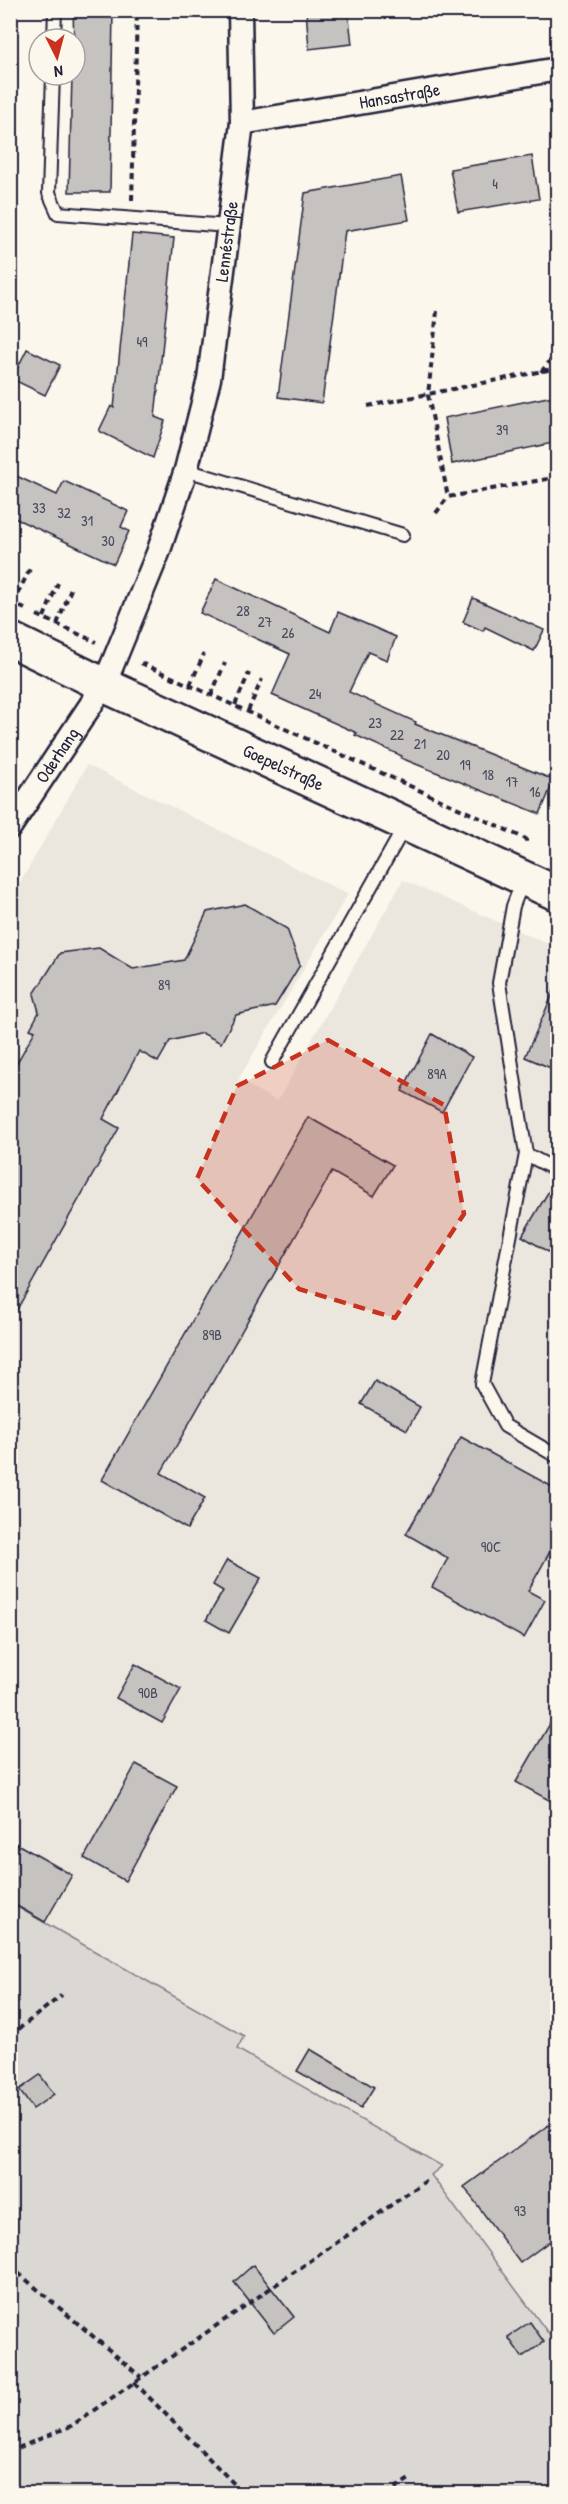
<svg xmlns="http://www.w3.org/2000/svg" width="568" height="2504" font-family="'Patrick Hand',sans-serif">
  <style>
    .built { fill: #ebe7df }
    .green { fill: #dbd8d3; stroke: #7e7d87; stroke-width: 1.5 }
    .building { fill: #c6c2c0; stroke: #22223b; stroke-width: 1.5 }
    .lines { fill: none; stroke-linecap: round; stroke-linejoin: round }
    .lane-casing { stroke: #22223b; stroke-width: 16 }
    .street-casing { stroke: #22223b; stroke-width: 27 }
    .secondary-casing { stroke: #22223b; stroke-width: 38 }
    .path { stroke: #22223b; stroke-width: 4; stroke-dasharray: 6 4.5; stroke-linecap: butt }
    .lane { stroke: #fbf7ec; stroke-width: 12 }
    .street { stroke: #fbf7ec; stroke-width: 22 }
    .secondary { stroke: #fbf7ec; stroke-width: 33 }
    .marked { fill: #c8321e; fill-opacity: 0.2; stroke: #c8321e; stroke-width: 4.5; stroke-dasharray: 12 8; stroke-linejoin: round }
    .labels { text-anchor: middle; stroke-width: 6; stroke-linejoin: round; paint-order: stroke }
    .number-label { font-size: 15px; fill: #4b4a5c }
    .street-label { font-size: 18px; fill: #22223b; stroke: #fbf7ec }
  </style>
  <rect width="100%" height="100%" fill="#fbf7ec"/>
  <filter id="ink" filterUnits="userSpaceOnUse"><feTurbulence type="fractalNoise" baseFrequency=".0167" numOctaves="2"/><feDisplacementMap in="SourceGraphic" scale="12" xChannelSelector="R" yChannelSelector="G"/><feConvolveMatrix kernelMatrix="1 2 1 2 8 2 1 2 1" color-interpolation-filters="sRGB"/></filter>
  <g filter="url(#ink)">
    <path class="built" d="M87 765 348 894 238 1080 277 1101 403 880 557 948V2356L426 2181 441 2166 237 2049 244 2036 11 1903V899Z"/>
    <path class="green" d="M10 1903 244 2036 237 2049 442 2166 431 2175 557 2345V2493L144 2494 143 2491 130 2494 11 2493Z"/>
    <g class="building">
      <path d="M73 10H113L110 192H69L72 75H75Z"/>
      <path d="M306 10H348L352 44 309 49Z"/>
      <path d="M532 156 539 199 458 212 450 169Z"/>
      <path d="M401 176 409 220 345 231 322 403 278 397 305 193Z"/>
      <path d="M132 234 174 238 155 417 165 421 153 458 99 431 111 406 114 408Z"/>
      <path d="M27 349 60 365 45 395 12 379Z"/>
      <path d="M558 395V442L452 464 444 418Z"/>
      <path d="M10 473 57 495 64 481 128 511 121 527 129 531 114 564 10 516Z"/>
      <path d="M216 579 330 632 338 612 396 637 387 660 368 652 349 692 416 722 415 724 554 780 540 814 401 758 402 756 355 735 357 733 272 695 290 654 200 613Z"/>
      <path d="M473 598 544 630 534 651 485 627 483 631 463 622Z"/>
      <path d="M245 904 287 929 300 965 275 1006 236 1015 221 1043 202 1033 170 1041 158 1062 139 1051 103 1119 119 1128 10 1322V1075L35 1031 30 1029 39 1012 34 994 60 953 99 948 133 969 184 960 207 912Z"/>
      <path d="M558 982V1071L525 1057Z"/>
      <path d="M432 1034 472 1057 442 1112 402 1091Z"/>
      <path d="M308 1117 393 1165 374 1196 332 1172 161 1473 205 1498 187 1529 102 1480Z"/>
      <path d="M556 1179H558V1258L522 1236Z"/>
      <path d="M375 1381 420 1407 407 1430 361 1404Z"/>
      <path d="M461 1437 558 1490V1537L528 1591 545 1600 524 1638 432 1587 448 1558 406 1534Z"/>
      <path d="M227 1560 261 1578 229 1633 206 1620 223 1591 213 1585Z"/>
      <path d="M135 1664 181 1689 162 1723 116 1698Z"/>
      <path d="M558 1710V1805L516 1782Z"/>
      <path d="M136 1764 177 1786 125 1881 84 1858Z"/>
      <path d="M10 1840 72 1875 45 1922 10 1902Z"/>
      <path d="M310 2049 374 2087 361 2108 297 2071Z"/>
      <path d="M40 2075 54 2094 33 2109 19 2090Z"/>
      <path d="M558 2118V2235L520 2263 464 2187Z"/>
      <path d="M253 2265 294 2317 274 2333 234 2282Z"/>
      <path d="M530 2322 544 2342 522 2357 508 2337Z"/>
    </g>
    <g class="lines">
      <g class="lane-casing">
        <g id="lane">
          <path d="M54 39 55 10"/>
          <path d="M53 75 49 193 58 213 228 226"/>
          <path d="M186 470 403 535"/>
          <path d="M523 880 513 906 499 983 526 1154 482 1384 505 1426 558 1457"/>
          <path d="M272 1062 405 826"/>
          <path d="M526 1154 558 1171"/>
        </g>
      </g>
      <g class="street-casing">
        <g id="street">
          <path id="s1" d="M242 123 558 69"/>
          <path id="s2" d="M10 827 104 685 158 553 186 470 209 379 242 123 240 10"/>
        </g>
      </g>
      <g class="secondary-casing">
        <g id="secondary">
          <path id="s3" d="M10 639 104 685 558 894"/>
        </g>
      </g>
      <g class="path">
        <path d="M132 200 137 10"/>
        <path d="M437 311 428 395 448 497"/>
        <path d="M541 372 558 351"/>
        <path d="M368 406 558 368"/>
        <path d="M436 513 448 497 558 477"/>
        <path d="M10 570 15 561"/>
        <path d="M10 602 25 609"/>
        <path d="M13 603 30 569"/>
        <path d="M37 615 96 642"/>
        <path d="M44 617 58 583"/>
        <path d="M57 624 71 589"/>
        <path d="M141 663 526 839V845"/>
        <path d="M190 685 204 654"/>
        <path d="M211 695 225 663"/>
        <path d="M235 705 249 673"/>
        <path d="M248 711 262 679"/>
        <path d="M10 2036 62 1995"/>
        <path d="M10 2266 141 2377"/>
        <path d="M134 2382 244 2494"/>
        <path d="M18 2448 71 2426 426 2181"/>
        <path d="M386 2494 411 2478"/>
      </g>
      <use href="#lane" class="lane"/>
      <use href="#street" class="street"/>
      <use href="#secondary" class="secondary"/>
    </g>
  </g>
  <path class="marked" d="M328 1040 444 1105 464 1214 395 1318 299 1289 197 1179 237 1086Z"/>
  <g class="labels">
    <g class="number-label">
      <text x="495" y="189">4</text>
      <text x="142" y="347">49</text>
      <text x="502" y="435">39</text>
      <text x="39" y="513">33</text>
      <text x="64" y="518">32</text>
      <text x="87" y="526">31</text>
      <text x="108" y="546">30</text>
      <text x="243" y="616">28</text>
      <text x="265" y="627">27</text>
      <text x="288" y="638">26</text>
      <text x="315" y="699">24</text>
      <text x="375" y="728">23</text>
      <text x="397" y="740">22</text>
      <text x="420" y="749">21</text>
      <text x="443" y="760">20</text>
      <text x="465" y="770">19</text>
      <text x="488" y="780">18</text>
      <text x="512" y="787">17</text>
      <text x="535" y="797">16</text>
      <text x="164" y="990">89</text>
      <text x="437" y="1079">89A</text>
      <text x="212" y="1340">89B</text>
      <text x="491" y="1552">90C</text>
      <text x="148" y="1698">90B</text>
      <text x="520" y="2216">93</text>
    </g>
    <g class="street-label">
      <text dy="6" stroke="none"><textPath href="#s1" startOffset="160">Hansastraße</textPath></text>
      <text dy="6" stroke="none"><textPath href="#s2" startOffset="633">Lennéstraße</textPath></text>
      <text dy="6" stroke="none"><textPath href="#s2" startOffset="86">Oderhang</textPath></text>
      <text dy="6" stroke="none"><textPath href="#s3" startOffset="302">Goepelstraße</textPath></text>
    </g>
  </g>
  <rect width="568" height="2504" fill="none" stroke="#fbf7ec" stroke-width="36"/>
  <rect x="18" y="18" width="532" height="2468" fill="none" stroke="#22223b" stroke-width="2" filter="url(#ink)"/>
  <g transform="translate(57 57) rotate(174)"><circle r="28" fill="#fbf7ec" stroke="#a4a2a5" stroke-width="1.5"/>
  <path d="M0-4.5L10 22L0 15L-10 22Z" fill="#c8321e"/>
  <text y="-9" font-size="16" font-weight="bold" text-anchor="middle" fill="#22223b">N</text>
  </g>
</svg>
